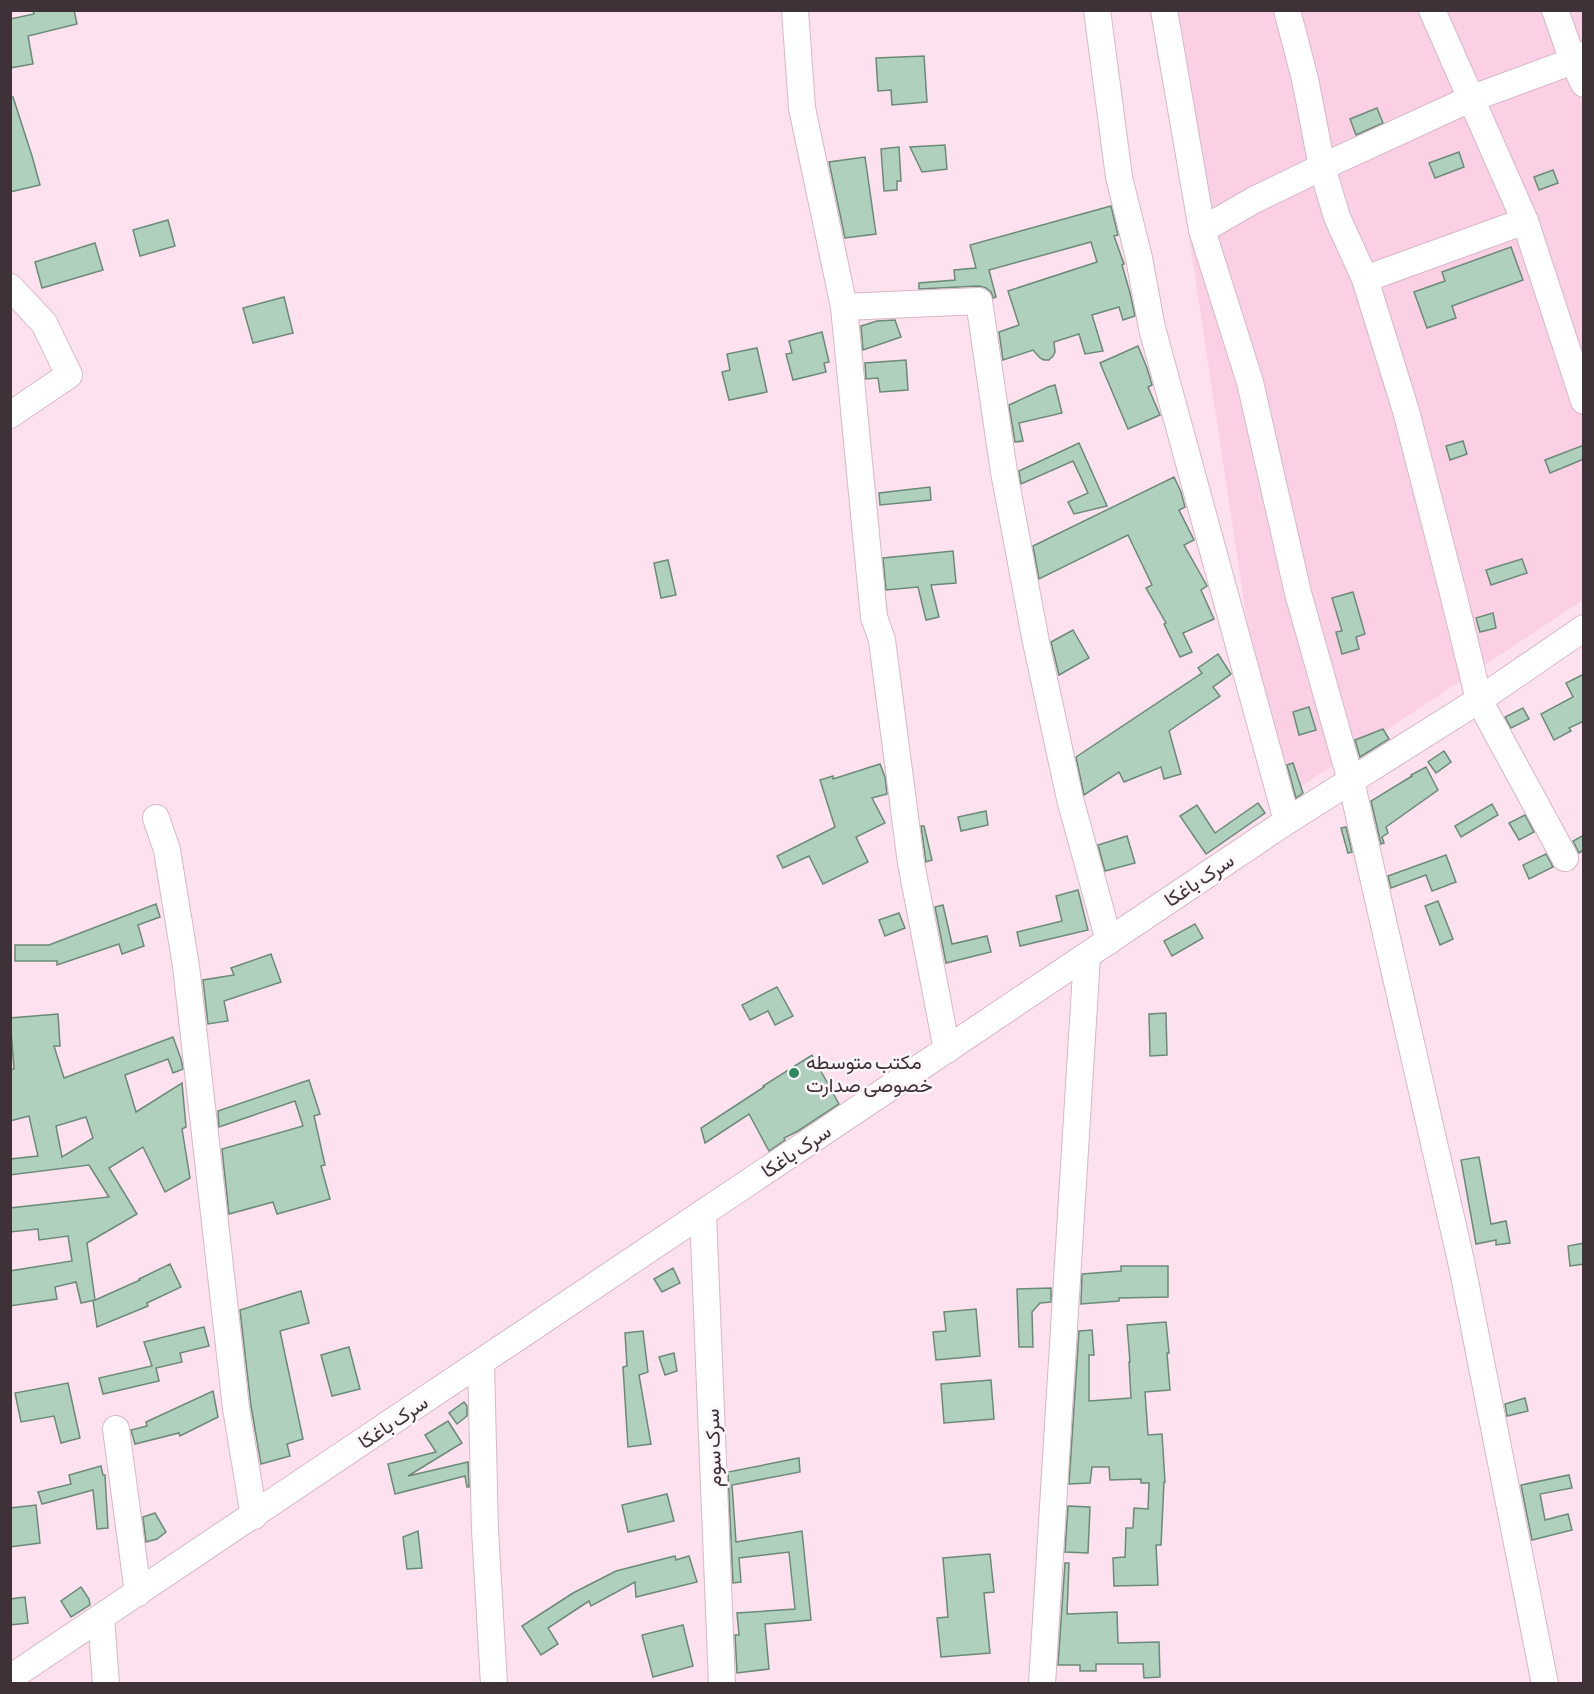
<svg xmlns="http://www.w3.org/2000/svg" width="1594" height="1694" font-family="'Asap Condensed',Vazirmatn,sans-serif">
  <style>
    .built { fill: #fbd0e5 }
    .building { fill: #afd0bd; stroke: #6b8a78; stroke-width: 1.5; fill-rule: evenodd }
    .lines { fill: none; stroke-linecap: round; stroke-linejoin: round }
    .minor-casing { stroke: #d8b7c7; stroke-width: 28 }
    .minor { stroke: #fff; stroke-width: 26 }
    .poi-dot { fill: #2d885e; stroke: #fcf5f9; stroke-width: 2 }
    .labels { text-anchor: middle; stroke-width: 5; stroke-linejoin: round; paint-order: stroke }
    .street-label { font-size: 20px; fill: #3e3138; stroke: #fcf5f9 }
    .poi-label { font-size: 20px; fill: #3e3138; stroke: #fcf5f9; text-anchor: start }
  </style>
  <rect width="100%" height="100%" fill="#fde1ef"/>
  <path class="built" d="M1165 11H1583V600L1291 793 1250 642 1190 242Z"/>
  <g class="building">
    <path d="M33 10H74L77 24 28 36 33 64 10 68V19L34 14Z"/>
    <path d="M924 56 927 102 892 105 891 90 878 91 876 58Z"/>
    <path d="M13 97 32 156 40 185 10 192V98Z"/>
    <path d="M1377 108 1383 123 1356 135 1350 119Z"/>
    <path d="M945 145 947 169 922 172 910 147Z"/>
    <path d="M899 147 901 181H897V190L884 191 881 149Z"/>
    <path d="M1459 152 1464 167 1435 178 1429 163Z"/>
    <path d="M865 157 876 234 845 238 829 162Z"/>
    <path d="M1553 170 1558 183 1539 190 1534 177Z"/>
    <path d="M1111 206 1118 235 1114 236 1124 264 1122 265 1130 293 1135 316 1123 320 1119 307 1092 315 1103 351 1085 354 1079 334 1054 342 1055 352 1053 356 1049 360H1044L1040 358 1033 350 1003 360 999 332 1019 325 1008 291 1097 262 1091 242 989 270 996 297 993 298 991 292 986 288 979 286 919 289V283L955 280 954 270 976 268 970 245Z"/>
    <path d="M168 220 175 246 140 256 133 230Z"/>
    <path d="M95 243 103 270 42 288 35 262Z"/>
    <path d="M1511 247 1523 280 1452 306 1456 318 1427 328 1414 292 1445 281 1442 272Z"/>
    <path d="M284 297 293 333 253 343 243 308Z"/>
    <path d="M895 320 901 337 863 350 861 326 877 321Z"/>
    <path d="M822 332 829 362 824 363 826 372 793 380 786 354 792 353 789 341Z"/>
    <path d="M1138 346 1147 368 1152 385 1148 387 1160 415 1128 429 1100 363Z"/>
    <path d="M757 348 767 392 729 400 722 372 730 370 727 354Z"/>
    <path d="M906 360 908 390 880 392 878 378 866 379 865 363Z"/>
    <path d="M1055 385 1062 413 1019 423 1023 441 1015 442 1009 405 1048 387Z"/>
    <path d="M1463 441 1467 454 1450 460 1446 446Z"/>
    <path d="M1079 443 1107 506 1074 514 1068 502 1088 493 1073 461 1021 484 1019 471Z"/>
    <path d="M1584 445V459L1550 473 1545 460Z"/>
    <path d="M1174 477 1181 492 1185 507 1179 510 1194 540 1184 545 1206 584 1207 586 1201 590 1214 619 1183 633 1192 652 1180 657 1164 624 1166 623 1146 588 1152 585 1128 535 1039 579 1033 546Z"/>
    <path d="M930 487 931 500 880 505 879 493Z"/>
    <path d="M953 551 956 583 931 585 939 617 926 620 918 587 886 590 883 558Z"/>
    <path d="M1522 559 1527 573 1491 585 1486 570Z"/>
    <path d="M668 560 676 595 661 598 654 563Z"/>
    <path d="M1353 592 1365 634 1356 637 1359 649 1342 654 1336 632 1342 631 1332 598Z"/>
    <path d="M1493 613 1496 628 1480 632 1476 618Z"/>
    <path d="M1073 630 1089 658 1059 675 1051 642Z"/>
    <path d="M1218 654 1231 674 1213 687 1220 696 1169 731 1181 774 1164 779 1161 767 1124 782 1119 772 1084 795 1076 757 1202 673 1198 668Z"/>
    <path d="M1584 674V721L1569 728 1571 731 1554 740 1541 714 1573 697 1566 683Z"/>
    <path d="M1309 707 1316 730 1299 735 1293 712Z"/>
    <path d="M1523 708 1529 719 1511 728 1505 717Z"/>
    <path d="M1383 729 1389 739 1360 757 1355 740Z"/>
    <path d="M1444 751 1451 762 1436 773 1428 762Z"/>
    <path d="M1293 763 1303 793 1296 798 1287 765Z"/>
    <path d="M880 764 885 777 887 794 872 798 885 823 856 837 868 862 823 884 809 856 783 868 777 856 835 827 820 780 833 776V779Z"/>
    <path d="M1426 767 1438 790 1386 827 1388 833 1382 837 1384 843 1381 844 1371 801 1412 776 1411 775Z"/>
    <path d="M1258 803 1265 813 1206 854 1180 816 1197 805 1215 833Z"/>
    <path d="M1492 804 1498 815 1461 837 1455 826Z"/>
    <path d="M986 811 988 825 961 831 958 817Z"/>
    <path d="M1525 815 1534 832 1519 840 1509 823Z"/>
    <path d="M921 826H924L932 860 926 862Z"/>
    <path d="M1346 827 1352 852 1348 853 1341 828Z"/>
    <path d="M1584 835V850L1579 853 1573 841Z"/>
    <path d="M1127 836 1135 863 1105 871 1098 845Z"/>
    <path d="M1546 854 1553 867 1529 879 1523 865Z"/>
    <path d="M1446 855 1456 882 1432 891 1426 875 1391 888 1388 876Z"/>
    <path d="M1078 890 1088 930 1020 946 1017 932 1062 921 1056 896Z"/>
    <path d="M1438 901 1453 939 1440 945 1425 906Z"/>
    <path d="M156 904 160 917 138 925 144 946 122 954 119 944 57 965V961H15V945H49Z"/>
    <path d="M943 905 952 944 987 936 991 952 946 963 935 907Z"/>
    <path d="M899 913 905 928 885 936 879 920Z"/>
    <path d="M1195 924 1203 938 1172 956 1164 941Z"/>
    <path d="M271 954 281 982 224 1001 228 1021 208 1024 203 980 234 975 231 968Z"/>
    <path d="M777 987 793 1016 775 1025 768 1011 750 1020 742 1005Z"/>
    <path d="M1166 1013 1167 1055 1150 1056 1149 1014Z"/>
    <path d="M58 1014 60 1046H54L64 1078 173 1037 181 1059 183 1069 173 1073 168 1059 125 1075 136 1112 182 1083 186 1127 182 1129 190 1178 165 1192 143 1147 109 1168 137 1214 87 1243 95 1300 81 1303 76 1282 55 1287 57 1299 10 1306V1271L72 1261 68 1236 39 1240 38 1229 10 1232V1208L109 1197 89 1165 10 1175V1159L38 1156 29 1116 10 1121V1070L14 1069 10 1018ZM86 1117 93 1138 62 1157 56 1126Z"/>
    <path d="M812 1055 839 1104 798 1131 784 1138 785 1140 769 1151 749 1114 705 1143 701 1128 764 1087 763 1086Z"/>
    <path d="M309 1080 320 1114 314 1116 325 1165 321 1166 330 1199 277 1214 273 1202 229 1214 222 1149 303 1126 295 1101 219 1127 218 1111Z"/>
    <path d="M1479 1157 1491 1224 1506 1221 1510 1243 1496 1245V1240L1476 1244 1461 1160Z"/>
    <path d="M1584 1243V1264L1570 1266 1568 1246Z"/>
    <path d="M170 1264 181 1287 147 1303 148 1306 97 1327 93 1301 140 1280 139 1279Z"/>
    <path d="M1121 1266H1168V1297L1119 1298V1301L1081 1304 1082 1274 1121 1271Z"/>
    <path d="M673 1268 680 1283 662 1292 654 1279Z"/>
    <path d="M1051 1288V1302L1040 1303 1032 1312 1033 1347H1019L1017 1289Z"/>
    <path d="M301 1291 309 1323 280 1331 303 1439 287 1444 290 1456 261 1464 251 1406 240 1310Z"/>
    <path d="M976 1309 980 1356 936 1360 933 1332 946 1331 944 1312Z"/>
    <path d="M1166 1322 1169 1353H1167L1170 1390 1145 1392 1148 1435 1162 1434 1165 1482H1164L1161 1545H1156L1158 1585 1114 1586 1113 1558 1125 1557 1126 1528H1133L1134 1508 1148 1509 1149 1483H1141V1479L1110 1480 1109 1467H1092L1090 1483 1069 1484 1079 1331 1092 1330 1094 1355H1089V1401L1131 1398 1129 1362H1130L1127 1325Z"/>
    <path d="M204 1327 209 1346 180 1353 182 1362 156 1368 159 1381 103 1394 99 1378 152 1366 144 1342Z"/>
    <path d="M643 1331 648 1372 639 1375 651 1444 628 1447 623 1367 627 1366 625 1333Z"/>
    <path d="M349 1347 360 1389 332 1396 321 1355Z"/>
    <path d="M674 1353 677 1371 665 1375 659 1357Z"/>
    <path d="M991 1380 994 1419 944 1423 941 1384Z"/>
    <path d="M68 1383 80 1438 61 1443 54 1416 21 1422 15 1393Z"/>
    <path d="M213 1391 218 1417 180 1436 179 1433 135 1444 131 1430 147 1426 146 1422Z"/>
    <path d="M1525 1398 1528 1411 1507 1416 1505 1404Z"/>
    <path d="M464 1402 467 1406V1416L457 1424 449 1413Z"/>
    <path d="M448 1421 462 1443 408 1476 468 1462 469 1487H467L465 1476 395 1494 388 1464 436 1452 425 1435Z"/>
    <path d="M799 1458 800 1472 732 1485 736 1542 802 1531 811 1620 765 1624 769 1669 737 1673 735 1635H739L737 1613 795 1609 789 1552 739 1558 741 1582 733 1583 728 1472Z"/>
    <path d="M101 1466 103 1475H105L108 1528 97 1529 93 1490 42 1504 38 1492 71 1484 69 1475Z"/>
    <path d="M1569 1475 1572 1488 1540 1494 1545 1520 1568 1514 1572 1530 1532 1540 1521 1485Z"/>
    <path d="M667 1494 674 1521 628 1532 622 1505Z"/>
    <path d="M36 1505 40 1543 10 1547V1508Z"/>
    <path d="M1068 1506 1090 1507 1088 1553 1065 1552Z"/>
    <path d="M155 1513 166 1532 157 1539 146 1542 143 1517Z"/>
    <path d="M418 1531 422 1568 407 1569 403 1537Z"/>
    <path d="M990 1554 994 1592 984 1593 990 1653 941 1657 937 1618 948 1617 943 1558Z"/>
    <path d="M675 1556 676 1560 689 1556 697 1582 636 1597 635 1582 591 1606 589 1601 548 1628 558 1644 541 1655 522 1626 573 1593 616 1571Z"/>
    <path d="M1065 1563H1069L1067 1614 1117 1612 1118 1643 1159 1642 1160 1677 1144 1678 1143 1664H1096V1671H1080V1665H1058Z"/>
    <path d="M81 1587 89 1599 90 1605 71 1617 61 1601Z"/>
    <path d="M25 1597 28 1623 10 1625V1599Z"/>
    <path d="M683 1625 693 1666 653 1677 642 1635Z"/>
  </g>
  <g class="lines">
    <g class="minor-casing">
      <g id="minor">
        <path d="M795 10 802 108 844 307 874 617 882 640 911 863 947 1050"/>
        <path d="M1097 10 1119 177 1139 258 1152 328 1287 821"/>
        <path d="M1164 10 1202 230 1250 382 1298 593 1351 781 1461 1261 1545 1684"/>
        <path d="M1287 10 1305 79 1322 167 1337 217 1365 279 1406 411 1452 589 1479 700 1565 858"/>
        <path d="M1432 10 1525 221 1584 401"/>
        <path d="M1555 10 1573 61 1584 84"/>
        <path d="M1202 230 1254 200 1322 167 1470 99 1573 61 1584 55"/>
        <path d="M1365 279 1525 221"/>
        <path d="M10 287 44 323 69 375 10 415"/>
        <path d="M844 307 979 301 1004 472 1036 642 1070 799 1109 941"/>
        <path d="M156 818 167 850 186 966 236 1408 254 1516"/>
        <path d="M703 1213 722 1684"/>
        <path d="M481 1363 485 1530 494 1684"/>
        <path d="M116 1429 138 1593"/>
        <path d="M101 1617 106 1684"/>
        <path d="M10 1678 1287 821 1479 700 1584 628"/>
        <path d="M1042 1684 1087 956"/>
      </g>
    </g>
    <use href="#minor" class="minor"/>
  </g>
  <circle class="poi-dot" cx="794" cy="1073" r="6"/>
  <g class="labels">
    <g class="street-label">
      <text transform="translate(1199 880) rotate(-34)" y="7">سرک باغکا</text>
      <text transform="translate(796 1151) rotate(-34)" y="7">سرک باغکا</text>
      <text transform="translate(393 1422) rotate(-34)" y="7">سرک باغکا</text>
      <text transform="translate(713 1448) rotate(-92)" y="7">سرک سوم</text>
    </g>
    <g class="poi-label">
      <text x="806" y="1069">مکتب متوسطه<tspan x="806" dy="23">خصوصی صدارت</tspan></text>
    </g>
  </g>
  <rect width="1594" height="1694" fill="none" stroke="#3e3138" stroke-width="24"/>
</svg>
